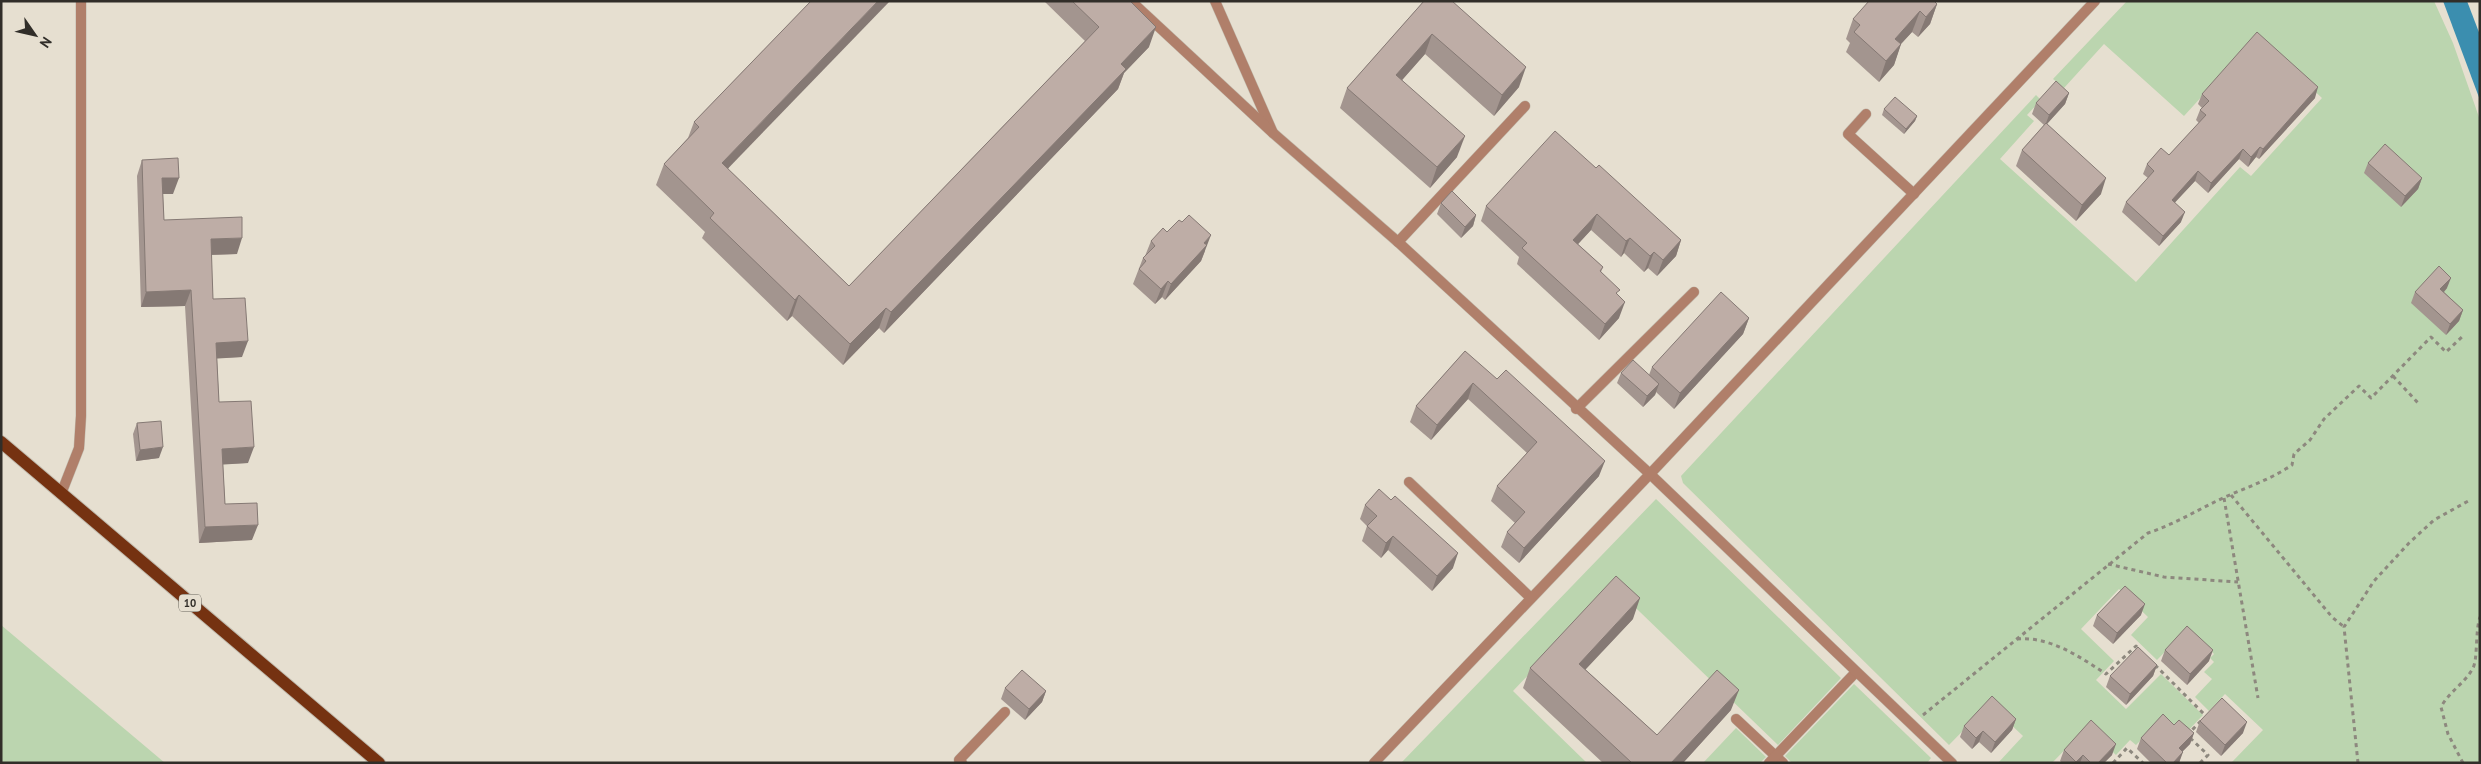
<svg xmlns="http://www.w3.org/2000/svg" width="2481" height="764" font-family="'PT Sans',sans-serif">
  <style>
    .green { fill: #bbd5af }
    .water { fill: #3b8eaf }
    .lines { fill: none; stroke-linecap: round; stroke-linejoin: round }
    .service-casing { stroke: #c2bcaf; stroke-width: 11 }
    .minor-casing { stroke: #c2bcaf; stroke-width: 11 }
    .tertiary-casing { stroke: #c2bcaf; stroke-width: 11 }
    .primary-casing { stroke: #c2bcaf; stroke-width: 14 }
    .path { stroke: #8d887e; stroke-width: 3; stroke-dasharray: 4 4; stroke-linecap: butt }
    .service { stroke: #b07f6a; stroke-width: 10 }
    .minor { stroke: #b07f6a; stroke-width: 10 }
    .tertiary { stroke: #b07f6a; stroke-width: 10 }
    .primary { stroke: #753211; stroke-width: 12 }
    .wall { fill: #a3958f }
    .shaded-wall { fill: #857974 }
    .building { fill: #beada6; stroke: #857974 }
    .labels { text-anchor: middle; stroke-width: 5; stroke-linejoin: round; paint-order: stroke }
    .shield { fill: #e6dfd0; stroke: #67635b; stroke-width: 1 }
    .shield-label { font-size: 11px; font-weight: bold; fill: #312e29 }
  </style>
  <rect width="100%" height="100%" fill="#e6dfd0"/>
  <g class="green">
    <path d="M2127 1H2434L2453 43 2480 120V763H2231L2263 730 2225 694 2209 711 2195 697 2212 679 2204 672 2214 662 2210 658 2214 654 2198 638 2183 633 2157 660 2131 635 2148 617 2119 589 2081 629 2114 661 2096 680 2126 709 2161 674 2203 715 2183 736 2158 723 2136 745 2130 740 2116 755 2087 727 2052 763H1998L2023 736 1989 704 1949 745 1683 483 1681 476 2036 95 2041 100 2027 115 2034 121 2000 159 2136 282 2240 167 2251 176 2322 98 2256 37 2184 116 2104 44 2064 88 2053 79Z"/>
    <path d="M1656 499 1841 678 1778 745 1613 586 1513 691 1587 763H1401Z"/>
    <path d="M1 625 165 763H1Z"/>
    <path d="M1854 684 1931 758 1927 763H1792L1785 756Z"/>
    <path d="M1736 728 1766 757 1760 763H1703Z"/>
  </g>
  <path class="water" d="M2443 1H2467L2480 35V100Z"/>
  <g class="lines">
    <g class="service-casing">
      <g id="service">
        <path d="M1215 1 1273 133"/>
        <path d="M1866 114 1848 134 1914 194"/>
        <path d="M1398 242 1525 106"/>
        <path d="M1576 409 1694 292"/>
        <path d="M1409 482 1531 598"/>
        <path d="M61 494 79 448 81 416V1"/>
        <path d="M1736 719 1783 763"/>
        <path d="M962 763 959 760 1005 712"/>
        <path d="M1769 763 1856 672"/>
      </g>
    </g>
    <g class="minor-casing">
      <path id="minor" d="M1131 1 1273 133 1398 242 1650 474 1952 763"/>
    </g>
    <g class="tertiary-casing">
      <path id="tertiary" d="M1374 763 1650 474 2095 1"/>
    </g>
    <g class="primary-casing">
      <path id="primary" d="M1 442 379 763"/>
    </g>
    <g class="path">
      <path d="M2393 376 2419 404"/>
      <path d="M2231 495 2332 617 2344 627"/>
      <path d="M2224 498 2258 698"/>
      <path d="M2108 564 2164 577 2238 582"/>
      <path d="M2017 639C2050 636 2080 657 2106 674L2136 646 2140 650"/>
      <path d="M2155 665 2206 716"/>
      <path d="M1923 715 2148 533C2175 524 2199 509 2225 497 2248 487 2271 479 2292 465L2294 454 2310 440 2324 419 2359 386 2371 398 2431 337 2446 352 2464 335"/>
      <path d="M2113 763 2127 748 2143 763"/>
      <path d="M2200 763 2208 755 2187 735 2202 720"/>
      <path d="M2358 763 2344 627 2374 581 2409 543 2434 520 2470 500"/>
      <path d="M2463 763 2448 734 2441 707C2449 692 2465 683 2473 668 2478 658 2475 632 2480 617"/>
    </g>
    <use href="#service" class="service"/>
    <use href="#minor" class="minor"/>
    <use href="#tertiary" class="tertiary"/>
    <use href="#primary" class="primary"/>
  </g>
  <g class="wall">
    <path d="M811 1 728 169 849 286 1085 41 1044 1H1130L1149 47 1124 73 1118 89 884 333 879 328 843 365 792 316 787 321 702 238 705 232 656 185 664 164 688 138 694 122Z"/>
    <path d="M1424 1 1519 87 1494 116 1425 54 1402 80 1457 157 1430 188 1340 108 1347 88Z"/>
    <path d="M1937 4 1930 24 1918 37 1912 32 1901 44 1894 65 1879 82 1846 52 1850 43 1846 39 1853 19Z"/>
    <path d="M2069 93 2065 104 2047 124 2101 194 2076 221 2016 166 2022 150 2044 125 2032 114 2036 103Z"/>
    <path d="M2202 94 2315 98 2259 159 2256 157 2248 167 2239 159 2208 193 2195 181 2175 202 2181 222 2159 246 2122 212 2126 202 2148 178 2143 174 2147 164 2169 155 2199 123 2196 120 2200 110 2202 108 2198 104Z"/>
    <path d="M1884 109 1917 116 1915 121 1904 134 1882 115Z"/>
    <path d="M142 160 173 194H163L164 220 237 254 211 255 213 299 242 357 217 358 219 402 248 463 223 464 225 504 252 540 199 543 185 306 141 307 137 176Z"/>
    <path d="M2368 163 2422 178 2418 189 2401 207 2364 173Z"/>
    <path d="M1596 168 1681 240 1676 256 1657 276 1648 268 1644 272 1624 253 1621 257 1591 230 1578 244 1603 267 1601 272 1618 295 1619 318 1599 340 1517 264 1519 257 1481 221 1486 206Z"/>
    <path d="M1441 203 1476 215 1473 226 1461 238 1437 214Z"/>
    <path d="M1167 232 1205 251 1201 261 1165 300 1162 297 1155 304 1133 284 1143 258 1145 256 1151 241Z"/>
    <path d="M2447 288 2444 292 2463 310 2459 321 2446 335 2411 303 2415 292Z"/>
    <path d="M1749 318 1743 334 1674 409 1656 392 1655 395 1643 407 1617 383 1621 373 1649 375 1652 367Z"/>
    <path d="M1465 351 1599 476 1519 563 1501 547 1507 532 1515 523 1491 501 1497 486 1527 453 1468 399 1431 440 1410 422 1416 406Z"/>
    <path d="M137 423 159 458 136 461 133 434Z"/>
    <path d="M1365 505 1453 568 1432 591 1388 550 1381 558 1362 541 1367 526 1360 519Z"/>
    <path d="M2097 615H2141L2113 644 2093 626Z"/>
    <path d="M1633 619 1585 669 1657 735 1731 710 1683 763H1603L1523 688 1530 668Z"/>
    <path d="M2165 650 2209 661 2187 685 2161 661Z"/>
    <path d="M2157 665 2153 676 2126 705 2106 687 2110 676Z"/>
    <path d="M1005 688 1046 691 1042 702 1025 720 1001 699Z"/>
    <path d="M2016 719 2012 730 1991 753 1979 742 1972 749 1960 737 1964 726Z"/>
    <path d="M2200 721 2243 733 2221 756 2196 732Z"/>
    <path d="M2174 725 2194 733 2190 744 2182 752 2179 763H2151L2137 749 2141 738Z"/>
    <path d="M2064 750 2112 755 2104 763H2062L2060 761Z"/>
  </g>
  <g class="shaded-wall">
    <path d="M878 1H890L714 183 722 163Z"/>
    <path d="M1937 4 1930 24 1918 37 1926 17Z"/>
    <path d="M1920 11 1912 32 1887 59 1895 39Z"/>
    <path d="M1156 27 1149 47 1124 73 1118 89 884 333 891 312 1121 64Z"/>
    <path d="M1432 34 1425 54 1388 96 1396 75Z"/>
    <path d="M1901 44 1894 65 1879 82 1886 61Z"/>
    <path d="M1526 67 1519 87 1494 116 1502 95Z"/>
    <path d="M2318 87 2315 98 2259 159 2263 149Z"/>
    <path d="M2069 93 2065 104 2045 126 2049 115Z"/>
    <path d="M1917 116 1915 121 1904 134 1906 129Z"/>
    <path d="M1465 136 1457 157 1430 188 1437 167Z"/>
    <path d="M2260 147 2256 157 2248 167 2251 157Z"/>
    <path d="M2243 149 2239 159 2208 193 2211 183Z"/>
    <path d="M2198 171 2195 181 2168 210 2172 200Z"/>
    <path d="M162 178H179L173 194H157Z"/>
    <path d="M2106 178 2101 194 2076 221 2082 205Z"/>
    <path d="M2422 178 2418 189 2401 207 2405 196Z"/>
    <path d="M2185 212 2181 222 2159 246 2163 236Z"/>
    <path d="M1597 214 1591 230 1567 256 1573 240Z"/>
    <path d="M1476 215 1473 226 1461 238 1465 227Z"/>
    <path d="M1211 235 1201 261 1165 300 1171 284 1204 243Z"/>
    <path d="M242 238 237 254 205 255 211 239Z"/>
    <path d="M1630 238 1624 253 1621 257 1626 241Z"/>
    <path d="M1681 240 1676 256 1657 276 1663 260Z"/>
    <path d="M1654 252 1648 268 1644 272 1650 256Z"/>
    <path d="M2451 278 2447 288 2437 300 2440 289Z"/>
    <path d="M1168 281 1162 297 1155 304 1161 289Z"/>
    <path d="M191 290 185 306 141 307 146 292Z"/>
    <path d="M799 295 792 316 787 321 795 300Z"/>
    <path d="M1625 302 1619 318 1599 340 1605 324Z"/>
    <path d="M886 308 879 328 843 365 850 344Z"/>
    <path d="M2463 310 2459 321 2446 335 2450 324Z"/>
    <path d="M1749 318 1743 334 1674 409 1680 393Z"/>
    <path d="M248 341 242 357 210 359 216 343Z"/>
    <path d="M1473 383 1468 399 1431 440 1437 425Z"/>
    <path d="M1659 384 1655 395 1643 407 1647 396Z"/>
    <path d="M163 447 159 458 136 461 140 450Z"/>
    <path d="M254 447 248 463 216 465 222 449Z"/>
    <path d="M1605 461 1599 476 1519 563 1524 548Z"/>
    <path d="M258 525 252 540 199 543 205 527Z"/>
    <path d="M1393 536 1388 550 1381 558 1386 543Z"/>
    <path d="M1458 553 1453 568 1432 591 1437 576Z"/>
    <path d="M1640 598 1633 619 1572 684 1579 664Z"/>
    <path d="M2145 604 2141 615 2113 644 2117 633Z"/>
    <path d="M2213 650 2209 661 2187 685 2190 674Z"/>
    <path d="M2157 665 2153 676 2126 705 2130 694Z"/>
    <path d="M1739 690 1731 710 1683 763H1671Z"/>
    <path d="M1046 691 1042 702 1025 720 1029 709Z"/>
    <path d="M2016 719 2012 730 1991 753 1995 742Z"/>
    <path d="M2247 722 2243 733 2221 756 2225 745Z"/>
    <path d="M1983 731 1979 742 1972 749 1976 738Z"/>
    <path d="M2194 733 2190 744 2175 759 2179 748Z"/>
    <path d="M2116 744 2112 755 2104 763H2098Z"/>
    <path d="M2183 752 2179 763H2173Z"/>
    <path d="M2083 755 2080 763H2076V762Z"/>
  </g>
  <g class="building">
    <path d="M811 1H878L722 163 849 286 1099 27 1072 1H1130L1156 27 1121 64 1126 69 891 312 886 308 850 344 799 295 795 300 710 218 714 213 664 164 699 127 694 122Z"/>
    <path d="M1424 1H1452L1526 67 1502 95 1432 34 1396 75 1465 136 1437 167 1347 88Z"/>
    <path d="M1869 1H1934L1937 4 1926 17 1920 11 1895 39 1901 44 1886 61 1854 32 1860 25 1853 19Z"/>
    <path d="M2257 32 2318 87 2263 149 2260 147 2251 157 2243 149 2211 183 2198 171 2172 200 2185 212 2163 236 2126 202 2154 171 2147 164 2161 148 2169 155 2206 115 2200 110 2209 101 2202 94Z"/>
    <path d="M2056 81 2069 93 2049 115 2036 103Z"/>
    <path d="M1895 97 1917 116 1906 129 1884 109Z"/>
    <path d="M2046 123 2106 178 2082 205 2022 150Z"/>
    <path d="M1555 131 1596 168 1599 165 1681 240 1663 260 1654 252 1650 256 1630 238 1626 241 1597 214 1573 240 1603 267 1600 271 1620 290 1616 293 1625 302 1605 324 1522 248 1527 243 1486 206Z"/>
    <path d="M2385 144 2422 178 2405 196 2368 163Z"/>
    <path d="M178 158 179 178H162L164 220 242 217V238L211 239 213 299 245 298 248 341 216 343 219 402 251 401 254 447 222 449 225 504 257 503 258 525 205 527 191 290 146 292 142 160Z"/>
    <path d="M1452 191 1476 215 1465 227 1441 203Z"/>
    <path d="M1189 215 1211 235 1204 243 1207 245 1171 284 1168 281 1161 289 1139 269 1146 261 1143 258 1155 246 1151 241 1163 228 1167 232 1179 220 1182 222Z"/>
    <path d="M2439 266 2451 278 2440 289 2463 310 2450 324 2415 292Z"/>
    <path d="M1721 292 1749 318 1680 393 1652 367Z"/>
    <path d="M1465 351 1497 379 1506 370 1605 461 1524 548 1507 532 1525 512 1497 486 1537 442 1473 383 1437 425 1416 406Z"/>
    <path d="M1633 360 1659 384 1647 396 1621 373Z"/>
    <path d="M161 421 163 447 140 450 137 423Z"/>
    <path d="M1379 489 1391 500 1395 496 1458 553 1437 576 1393 536 1386 543 1367 526 1377 516 1365 505Z"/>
    <path d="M1616 576 1640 598 1579 664 1657 735 1717 670 1739 690 1671 763H1632L1530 668Z"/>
    <path d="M2125 586 2145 604 2117 633 2097 615Z"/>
    <path d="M2187 626 2213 650 2190 674 2165 650Z"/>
    <path d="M2138 647 2157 665 2130 694 2110 676Z"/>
    <path d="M1022 670 1046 691 1029 709 1005 688Z"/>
    <path d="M1992 696 2016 719 1995 742 1983 731 1976 738 1964 726Z"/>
    <path d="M2222 698 2247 722 2225 745 2200 721Z"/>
    <path d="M2163 714 2174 725 2179 720 2194 733 2179 748 2183 752 2173 763H2167L2141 738Z"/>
    <path d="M2091 720 2116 744 2098 763H2091L2083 755 2076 762 2064 750Z"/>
  </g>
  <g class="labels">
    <rect class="shield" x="179" y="594.5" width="22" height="17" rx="4"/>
    <g class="shield-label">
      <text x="190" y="607">10</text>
    </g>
  </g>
  <rect width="2481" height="764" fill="none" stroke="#312e29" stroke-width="5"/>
  <g transform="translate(35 35) rotate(124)" stroke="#e6dfd0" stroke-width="4" paint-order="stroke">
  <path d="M0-4L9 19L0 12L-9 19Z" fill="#312e29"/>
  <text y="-8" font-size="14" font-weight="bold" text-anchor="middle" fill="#312e29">N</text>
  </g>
</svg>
